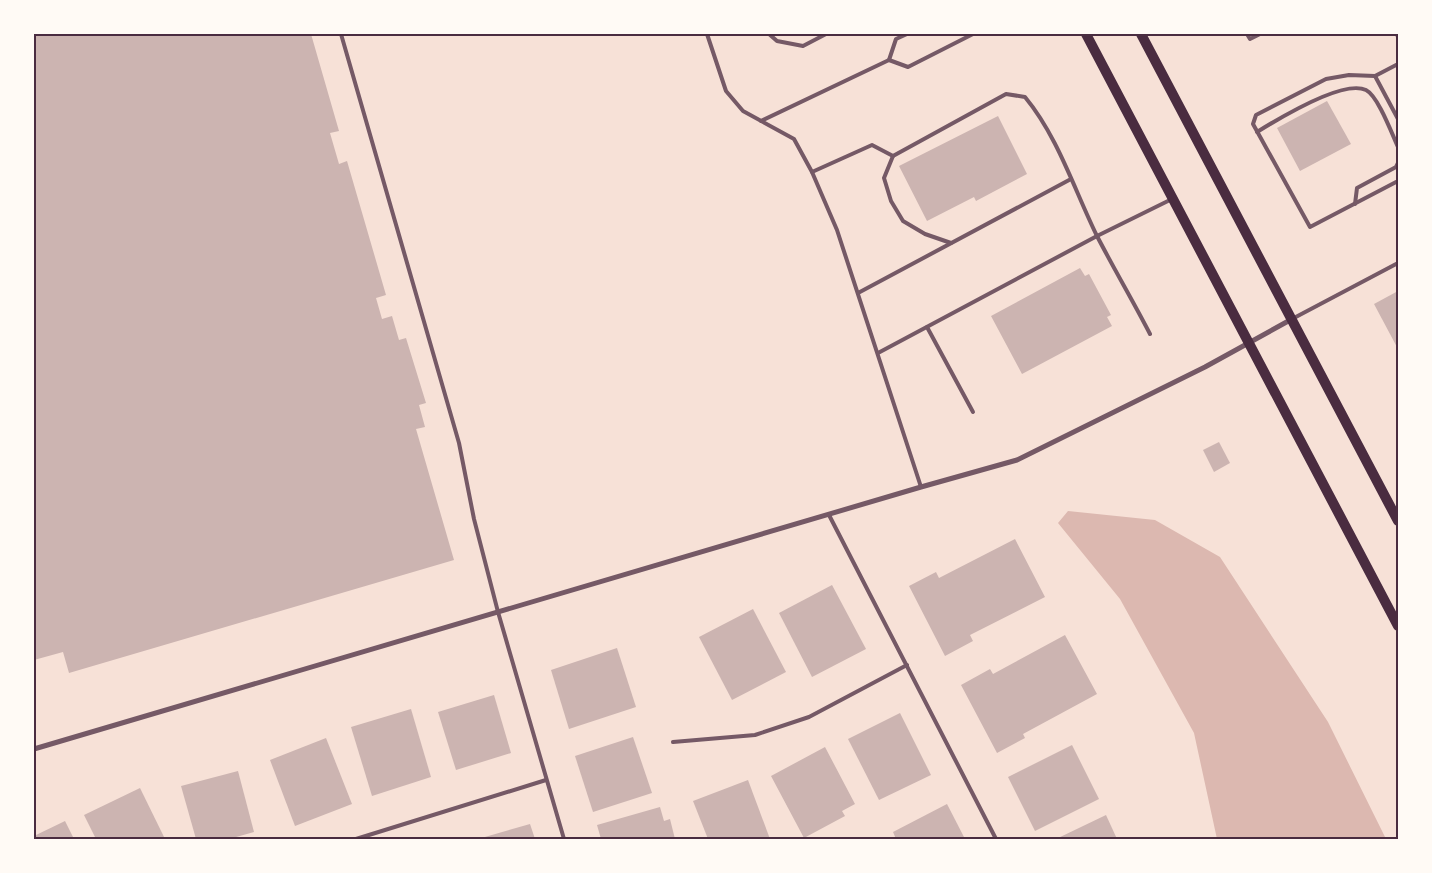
<svg xmlns="http://www.w3.org/2000/svg" width="1432" height="873" font-family="Inter,sans-serif">
  <style>
    .water { fill: #dcb8b0 }
    .building { fill: #ccb4b1 }
    .lines { fill: none; stroke-linecap: round; stroke-linejoin: round }
    .service { stroke: #755966; stroke-width: 4 }
    .minor { stroke: #755966; stroke-width: 5 }
    .secondary { stroke: #4a2c40; stroke-width: 10 }
    .neatline { fill: none; stroke: #4a2c40; stroke-width: 2 }
  </style>
  <rect width="100%" height="100%" fill="#f7e1d7"/>
  <path class="water" d="M1068 511 1155 520 1220 557 1328 722 1386 839H1217L1194 733 1120 599 1058 523Z"/>
  <g class="building">
    <path d="M34 34H311L339 131 330 133 339 164 347 161 386 295 376 298 382 319 392 316 399 340 406 338 426 403 419 405 425 427 416 429 454 560 69 673 63 652 34 660Z"/>
    <path d="M1327 101 1351 144 1300 171 1277 128Z"/>
    <path d="M998 116 1027 174 976 201 974 197 927 221 899 166Z"/>
    <path d="M1080 268 1085 276 1089 274 1111 315 1107 317 1112 326 1022 374 991 316Z"/>
    <path d="M1398 291V349L1374 304Z"/>
    <path d="M1219 442 1230 463 1214 472 1203 450Z"/>
    <path d="M1015 539 1045 597 970 635 973 641 945 656 909 586 936 572 939 578Z"/>
    <path d="M832 585 866 649 812 677 779 613Z"/>
    <path d="M753 609 786 672 732 700 699 637Z"/>
    <path d="M1065 635 1097 694 1023 734 1025 738 997 753 961 685 990 669 993 674Z"/>
    <path d="M617 648 636 707 569 729 551 670Z"/>
    <path d="M494 695 511 753 456 770 438 712Z"/>
    <path d="M411 709 431 777 372 796 351 727Z"/>
    <path d="M900 713 931 775 879 800 848 739Z"/>
    <path d="M633 737 652 793 593 812 575 756Z"/>
    <path d="M326 738 352 804 295 826 270 760Z"/>
    <path d="M1072 745 1099 799 1035 831 1008 777Z"/>
    <path d="M825 747 855 804 842 811 845 816 804 838 771 776Z"/>
    <path d="M238 771 254 832 229 839H196L181 786Z"/>
    <path d="M748 780 770 839H708L693 801Z"/>
    <path d="M140 788 165 839H96L84 815Z"/>
    <path d="M947 804 965 839H896L893 832Z"/>
    <path d="M660 807 664 821 670 819 675 839H601L597 825Z"/>
    <path d="M1106 815 1117 839H1056Z"/>
    <path d="M65 821 74 839H34V836Z"/>
    <path d="M530 824 535 839H478Z"/>
  </g>
  <g class="lines">
    <g class="service">
      <path d="M341 34 459 443 474 519 498 612 564 839"/>
      <path d="M707 34 726 91 743 111 794 139 812 172 837 230 921 487"/>
      <path d="M769 34 777 41 803 46 826 34"/>
      <path d="M1247 34 1250 39 1260 34"/>
      <path d="M1397 34 1398 37"/>
      <path d="M889 60 908 67 973 34"/>
      <path d="M1398 64 1375 76 1349 75 1326 79 1256 115 1253 124 1310 227 1398 181"/>
      <path d="M1375 76 1398 119"/>
      <path d="M761 121 889 60 896 39 907 34"/>
      <path d="M1257 132C1278 119 1343 79 1366 90 1378 96 1392 134 1398 147"/>
      <path d="M812 172 872 145 893 156"/>
      <path d="M1355 204 1357 188 1396 167 1398 163"/>
      <path d="M951 243 925 234 903 221 891 201 884 178 893 156 1006 94 1025 97C1058 137 1074 189 1097 236 1114 269 1133 301 1150 334"/>
      <path d="M858 293 1071 179"/>
      <path d="M1292 319 1398 263"/>
      <path d="M927 327 973 412"/>
      <path d="M878 353 1097 236 1172 199"/>
      <path d="M829 515 996 839"/>
      <path d="M673 742 755 735 809 717 907 665"/>
      <path d="M356 839 546 780"/>
    </g>
    <path class="minor" d="M34 749 921 487 1017 460 1205 367 1292 319"/>
    <g class="secondary">
      <path d="M1086 34 1398 626"/>
      <path d="M1141 34 1398 521"/>
    </g>
  </g>
  <rect width="1432" height="873" fill="none" stroke="#fffaf5" stroke-width="70"/>
  <rect x="35" y="35" width="1362" height="803" class="neatline"/>
</svg>
